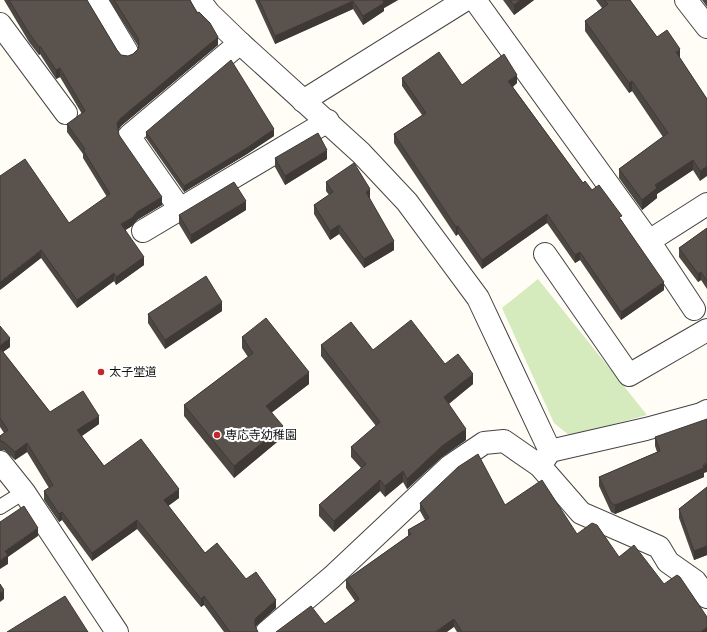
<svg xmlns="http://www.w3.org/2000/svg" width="707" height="632" font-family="Literata,'Noto Sans JP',serif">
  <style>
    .green { fill: #d5ebbd }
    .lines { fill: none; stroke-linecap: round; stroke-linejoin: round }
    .service-casing { stroke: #444; stroke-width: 16 }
    .minor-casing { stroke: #444; stroke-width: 24 }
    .service { stroke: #fff; stroke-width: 14 }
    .minor { stroke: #fff; stroke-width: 22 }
    .wall { fill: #4d4742 }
    .shaded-wall { fill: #3f3936 }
    .building { fill: #5a524d; stroke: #3f3936 }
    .poi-dot { fill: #c4262e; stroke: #fff; stroke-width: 1.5 }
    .labels { text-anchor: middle; stroke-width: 4; stroke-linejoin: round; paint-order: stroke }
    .poi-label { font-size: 12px; fill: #111; stroke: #fff; text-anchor: start }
  </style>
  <rect width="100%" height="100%" fill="#fffdf5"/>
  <path class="green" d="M538 279 647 415 570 436 554 423 502 308Z"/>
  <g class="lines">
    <g class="service-casing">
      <path id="service" d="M0 507 24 492"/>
    </g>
    <g class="minor-casing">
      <g id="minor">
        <path d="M96 0 127 52"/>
        <path d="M199 0 209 13 240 43 361 153 407 202 478 298 550 451 540 466"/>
        <path d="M475 0 649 241 694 309"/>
        <path d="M686 0 707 27"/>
        <path d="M0 24 66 113"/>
        <path d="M303 101 465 0"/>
        <path d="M180 209 129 136 240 43"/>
        <path d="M143 231 328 121"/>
        <path d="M649 241 707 204"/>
        <path d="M545 254 629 375 707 330"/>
        <path d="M550 451 646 429 701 414 707 411"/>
        <path d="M0 462 24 492 117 632"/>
        <path d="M267 632 332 577 450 466 484 443 504 441 540 466 581 513 659 547 668 562 695 581 707 597"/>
      </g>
    </g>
    <use href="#service" class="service"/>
    <use href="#minor" class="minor"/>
  </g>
  <g class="wall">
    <path d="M4 0H87L117 50 121 55 128 56 133 54 138 49V46L109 0H190L218 45 121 126 118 130 119 135 162 205 137 220 132 226 125 230 144 265 116 285 114 281 77 308 41 258 0 290 69 223 107 197 83 158V154L67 132V124L82 114 60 77 56 79 40 54 39 55 29 42Z"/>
    <path d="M255 0H398L384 8V11L363 25 353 9 275 44Z"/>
    <path d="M503 0H534L514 15Z"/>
    <path d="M596 0H630L657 37 680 58 707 99 700 181 693 170 657 194V198L642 210 619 178V169L663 137 632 91 629 93 585 31V21L602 8Z"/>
    <path d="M702 0H707V7Z"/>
    <path d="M402 78 462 85 517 83 513 87 583 183 592 190 622 221 664 290 621 320 580 260 575 263 547 223 482 269 458 234 456 236 394 143V134L422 115 402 86Z"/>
    <path d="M146 132 274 136 247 154 184 192 146 138Z"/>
    <path d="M275 158 327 159 285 185 275 167Z"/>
    <path d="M326 182 370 198 369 199 394 250 364 268 339 234 330 240 314 214V205L329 195 326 191Z"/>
    <path d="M246 210 191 244 179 224V215Z"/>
    <path d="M707 228V289L701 280 698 282 679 257V248Z"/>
    <path d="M222 311 165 349 148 323V314Z"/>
    <path d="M0 326 10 347 3 352 50 412 99 424 82 436 104 466 179 498 168 506 205 553 246 579 276 608 255 627 258 632H224L204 605 201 607 137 529 92 561 62 520 59 522 44 500V491L49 488 27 452 15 460 4 450H0V436L4 433 0 427Z"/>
    <path d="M242 337 309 384 272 412 283 437 234 478 184 416V405L248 357 242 348Z"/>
    <path d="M321 345 373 350 445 364 473 384 449 404 466 440 442 457 407 489 403 482 385 497 380 491 334 532 319 516V505L361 468 351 457V447L376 426 321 356Z"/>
    <path d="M655 437 704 473V477L615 514 611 512 599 486V477L657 452 655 446Z"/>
    <path d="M707 487V555L694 560 679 518V509Z"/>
    <path d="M420 503 505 505 577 534 619 557 664 584 707 632H457L454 627 325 624 355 601 346 588V580L408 536V530L425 520 420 511Z"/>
  </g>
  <g class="shaded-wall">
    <path d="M384 0H398L384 8V11L363 25V16Z"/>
    <path d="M521 0H534L514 15V5Z"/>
    <path d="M353 1V9L275 44V36Z"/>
    <path d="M218 37V45L121 126 117 132V123L121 118Z"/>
    <path d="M40 46V54L39 55V47Z"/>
    <path d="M680 49V59L676 52Z"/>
    <path d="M60 68V77L56 79V70Z"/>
    <path d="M517 75V83L508 89V81Z"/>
    <path d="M632 81V91L629 93V83Z"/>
    <path d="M274 129V136L247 154 184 192V186Z"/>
    <path d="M327 150V159L285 185V176Z"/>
    <path d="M693 160V170L657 194V198L642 210V200L655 185Z"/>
    <path d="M707 166V176L700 181V171Z"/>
    <path d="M370 189V198L366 201V192Z"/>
    <path d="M162 197V205L137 220 132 226 121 233V224L137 212Z"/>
    <path d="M246 201V210L191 244V235Z"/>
    <path d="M547 214V223L482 269V260Z"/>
    <path d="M339 225V234L330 240V231Z"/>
    <path d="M458 226V234L456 236V227Z"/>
    <path d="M394 241V250L364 268V259Z"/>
    <path d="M41 250V258L0 290V282Z"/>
    <path d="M580 252V260L575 263V255Z"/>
    <path d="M144 257V265L116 285V277Z"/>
    <path d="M701 272V280L698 282V274Z"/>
    <path d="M114 273V281L77 308V300Z"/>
    <path d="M664 282V290L621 320V312Z"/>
    <path d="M222 302V311L165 349V340Z"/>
    <path d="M10 338V347L0 354V346Z"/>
    <path d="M309 372V384L266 417V406Z"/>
    <path d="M473 374V384L444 407V397Z"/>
    <path d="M99 416V424L77 439V430Z"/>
    <path d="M283 426V437L234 478V466Z"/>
    <path d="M466 429V440L442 457 407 489V479L442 446Z"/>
    <path d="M27 443V452L15 460V452Z"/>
    <path d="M707 463V472L704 473V477L615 514V505Z"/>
    <path d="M403 471V482L385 497V486Z"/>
    <path d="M380 480V491L334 532V521Z"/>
    <path d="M179 489V498L164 509V500Z"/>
    <path d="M62 512V520L59 522V514Z"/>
    <path d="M137 520V529L92 561V553Z"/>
    <path d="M38 528V536L8 557V564L0 569V561L5 551Z"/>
    <path d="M707 546V555L694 560V551Z"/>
    <path d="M4 590V599L0 602V593Z"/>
    <path d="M204 596V605L201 607V599Z"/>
    <path d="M276 600V608L255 627V632V619Z"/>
    <path d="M454 619V627L447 632H435Z"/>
    <path d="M707 627V632H700Z"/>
  </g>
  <g class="building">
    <path d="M9 0H87L117 50 121 55 128 56 133 54 138 49 139 43 138 38 114 0H190L197 13 199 12 210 23 218 37 121 118 117 123 119 135 162 197 137 212 132 218 121 224 144 257 116 277 114 273 77 300 41 250 0 282V176L25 159 69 223 110 194 83 150 85 149 67 124 85 111 60 68 56 70 40 46 39 47 29 33Z"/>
    <path d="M259 0H384L383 1 384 3 363 16 353 1 275 36Z"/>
    <path d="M510 0H521L514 5Z"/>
    <path d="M604 0H630L657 37 667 30 680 49 676 52 707 99V166L700 171 693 160 655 185 657 188 642 200 619 169 668 133 632 81 629 83 585 21 608 4Z"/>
    <path d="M439 52 462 85 504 54 517 75 508 81 583 183 585 181 592 190 599 185 622 216 619 217 664 282 621 312 580 252 575 255 547 214 482 260 458 226 456 227 394 134 426 113 402 78Z"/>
    <path d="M231 60 274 129 247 148 184 186 146 132Z"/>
    <path d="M318 133 327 150 285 176 275 158Z"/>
    <path d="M354 163 370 189 366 192 394 241 364 259 339 225 330 231 314 205 333 192 326 182Z"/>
    <path d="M234 182 246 201 191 235 179 215Z"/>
    <path d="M707 228V281L701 272 698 274 679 248Z"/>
    <path d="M206 276 222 302 165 340 148 314Z"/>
    <path d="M266 318 309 372 266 406 283 426 234 466 184 405 253 353 242 337Z"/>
    <path d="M411 320 445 364 458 354 473 374 444 397 466 429 442 446 407 479 403 471 385 486 380 480 334 521 319 505 366 464 351 447 380 422 321 345 351 322 373 350Z"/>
    <path d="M0 326 10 338 0 346Z"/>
    <path d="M0 348 50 412 83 391 99 416 77 430 104 466 141 439 179 489 164 500 205 553 217 543 246 579 256 572 276 600 255 619V626L258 632H230L204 596 201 599 137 520 92 553 62 512 59 514 44 491 53 485 27 443 15 452 4 442 0 441V436L8 430 0 418Z"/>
    <path d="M707 419V463L703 464 704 468 615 505 611 503 599 477 660 451 655 437Z"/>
    <path d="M478 454 505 505 542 480 577 534 592 523 597 525 619 557 634 545 664 584 677 575 680 577 707 617V627L701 632H462L454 619 435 632H276L311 606 325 624 359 599 346 580 411 534 408 530 429 518 420 503 458 467Z"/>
    <path d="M707 487V546L694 551 679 509Z"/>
    <path d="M24 506 38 528 5 551 8 555 0 561V522Z"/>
    <path d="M0 584 4 590 0 593Z"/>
    <path d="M65 596 88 632H7Z"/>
  </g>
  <g class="poi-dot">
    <circle cx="101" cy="372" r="4"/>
    <circle cx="217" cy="435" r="4"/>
  </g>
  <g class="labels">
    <g class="poi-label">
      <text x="109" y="376">太子堂道</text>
      <text x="225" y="439">専応寺幼稚園</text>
    </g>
  </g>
</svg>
